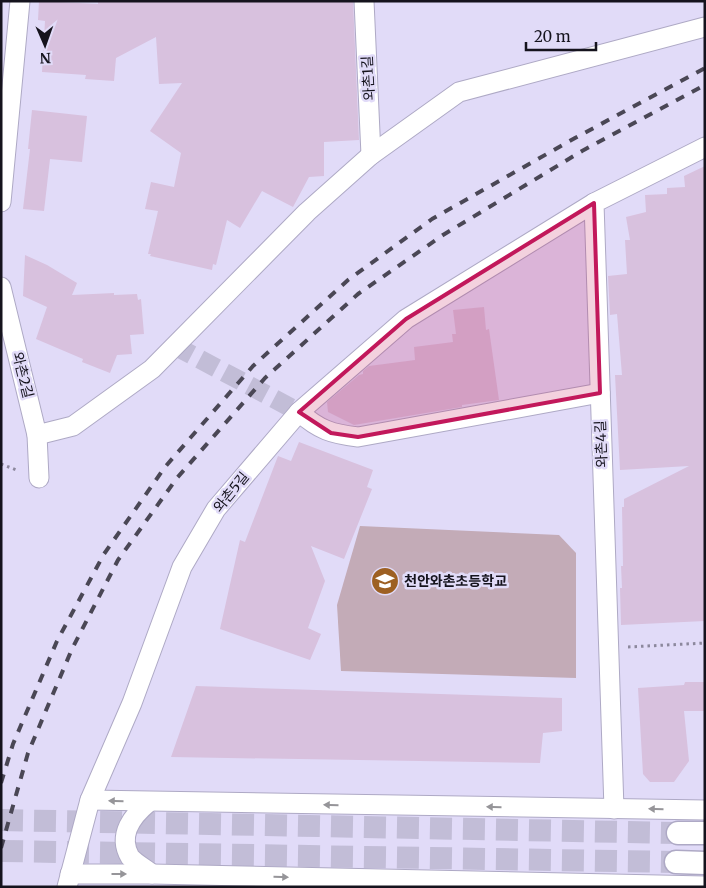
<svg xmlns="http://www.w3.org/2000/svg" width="706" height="888" font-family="Merriweather,'Noto Sans KR',serif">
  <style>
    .green { fill: #c3abb7 }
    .building { fill: #d8c1de }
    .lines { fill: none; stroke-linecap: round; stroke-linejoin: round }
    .minor-tunnel { stroke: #c2bdd7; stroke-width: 19; stroke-dasharray: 19 9; stroke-linecap: butt }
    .tertiary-tunnel { stroke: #c2bdd7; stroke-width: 22; stroke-dasharray: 22 11; stroke-linecap: butt }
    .minor-casing { stroke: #aea9c5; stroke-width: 21 }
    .tertiary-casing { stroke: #aea9c5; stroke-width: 25 }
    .path { stroke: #8c889d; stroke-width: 3; stroke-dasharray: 2.5 4; stroke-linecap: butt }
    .minor { stroke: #fff; stroke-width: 19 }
    .tertiary { stroke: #fff; stroke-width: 22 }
    .rail { stroke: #4a4755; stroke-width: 4; stroke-dasharray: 9 9; stroke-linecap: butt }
    .oneway { fill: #969599 }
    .marked { fill: #c2185b; fill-opacity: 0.2; stroke: #c2185b; stroke-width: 4; stroke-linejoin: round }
    .labels { text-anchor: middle; stroke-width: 5; stroke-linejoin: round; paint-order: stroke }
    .street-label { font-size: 14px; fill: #15131d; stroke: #e1dbf8 }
    .poi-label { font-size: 14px; font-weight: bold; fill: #15131d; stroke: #e1dbf8; text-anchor: start }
  </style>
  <rect width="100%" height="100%" fill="#e1dbf8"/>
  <path class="green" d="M360 526 559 535 576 553V678L341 671 337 605Z"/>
  <g class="building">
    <path d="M39 1 98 4V1H353L359 140 324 142V176L309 177 293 207 262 191 240 228 227 220 216 265 213 264 212 270 150 256 151 254H148L158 211 145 209 151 182 174 187 181 153 150 131 182 83 159 84 156 37 116 58 114 81 85 79 86 75 42 72 45 21 38 20Z"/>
    <path d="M32 110 87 116 82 162 50 159 44 211 23 209 30 149H28Z"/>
    <path d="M705 166V621L621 625 620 588H622L621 566H623L622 507H624V499L689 466 620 470 615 375H622L617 314 610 315 608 276 627 274 625 240H630L626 217 646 212 645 195 667 194V188L685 187 684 176Z"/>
    <path d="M25 255 47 265 77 283 72 295 114 293V295L137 294 138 300 141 299 144 334 130 335 132 354 117 355 110 373 82 362 83 359 36 339 47 307 23 296Z"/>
    <path d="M484 307 486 330 489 329 499 400 462 405V407L354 425 328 412 327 402 359 375 363 374V371L369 366 415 360 414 347 453 342 452 334H456L453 310Z"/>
    <path d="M299 442 373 470 367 487 372 489 344 559 311 546 325 581 308 628 321 634 310 660 220 629 240 540 245 542 278 456 291 461Z"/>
    <path d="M685 682H705V711H684L689 761 674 782H650L643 774 638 688 684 685Z"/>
    <path d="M196 686 562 698V731L543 733 540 763 171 757Z"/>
  </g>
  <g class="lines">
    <path class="minor-tunnel" d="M175 346 299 412"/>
    <g class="tertiary-tunnel">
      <path d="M1 820 678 833"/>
      <path d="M1 851 676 862"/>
    </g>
    <g class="minor-casing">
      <g id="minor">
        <path d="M364 1 371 155"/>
        <path d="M1 202 20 1"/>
        <path d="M1 287 37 435 39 478"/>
        <path d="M299 412 406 319 594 203"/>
        <path d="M37 435 73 426 152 369 307 212 371 155 459 92 705 27"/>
        <path d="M90 800 705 810"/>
        <path d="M149 802C133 815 117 835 130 857 135 863 146 869 152 874"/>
        <path d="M614 809 594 203 705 147"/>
        <path d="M70 874H152L705 886"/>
        <path d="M67 887 90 800 132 703 182 567 216 509 299 412C319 430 332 434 358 437L600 393"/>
      </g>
    </g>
    <g class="tertiary-casing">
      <g id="tertiary">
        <path d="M678 833H705"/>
        <path d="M676 862 705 863"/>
      </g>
    </g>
    <g class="path">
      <path d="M1 464 19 471"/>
      <path d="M628 647 705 643"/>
    </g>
    <use href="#minor" class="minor"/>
    <use href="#tertiary" class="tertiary"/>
    <g class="rail">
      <path d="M1 783 13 744 57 641 104 554 165 467 253 366 348 280 432 219 575 138 705 68"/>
      <path d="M1 848 28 753 72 649 118 560 177 478 265 378 358 294 443 235 582 151 705 85"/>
    </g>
  </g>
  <defs><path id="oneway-solid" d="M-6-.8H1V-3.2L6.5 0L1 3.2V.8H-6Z" transform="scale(1.25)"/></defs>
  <g class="oneway">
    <use href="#oneway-solid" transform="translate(116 801) rotate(-179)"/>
    <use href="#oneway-solid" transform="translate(331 805) rotate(-179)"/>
    <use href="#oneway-solid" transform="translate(494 807) rotate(-179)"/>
    <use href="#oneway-solid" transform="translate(656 809) rotate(-179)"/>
    <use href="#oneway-solid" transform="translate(119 874)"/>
    <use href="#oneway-solid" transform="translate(281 877) rotate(1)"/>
  </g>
  <path class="marked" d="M594 203 600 393 358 437 331 433 299 412 406 319Z"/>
  <defs>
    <g id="school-disc" transform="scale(1.4375)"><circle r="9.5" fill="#9d6023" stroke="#e1dbf8"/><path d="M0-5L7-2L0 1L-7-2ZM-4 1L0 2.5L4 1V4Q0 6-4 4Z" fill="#fff"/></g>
  </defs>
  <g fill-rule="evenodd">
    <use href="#school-disc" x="385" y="581"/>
  </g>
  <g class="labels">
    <g class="street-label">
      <text transform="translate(368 78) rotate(-93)" y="5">와촌1길</text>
      <text transform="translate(23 375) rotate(76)" y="5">와촌2길</text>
      <text transform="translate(601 444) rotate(-92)" y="5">와촌4길</text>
      <text transform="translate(231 492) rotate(-51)" y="5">와촌5길</text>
    </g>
    <g class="poi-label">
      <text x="404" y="586">천안와촌초등학교</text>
    </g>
  </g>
  <rect width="706" height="888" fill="none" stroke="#15131d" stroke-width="5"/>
  <g transform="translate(45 45) rotate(178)" stroke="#e1dbf8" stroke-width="4" paint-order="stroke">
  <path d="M0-4L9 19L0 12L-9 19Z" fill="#15131d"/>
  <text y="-8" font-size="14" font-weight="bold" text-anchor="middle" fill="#15131d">N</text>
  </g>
  <path d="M526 42v8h70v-8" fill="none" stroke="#15131d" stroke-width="2.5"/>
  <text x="534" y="42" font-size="15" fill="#15131d" stroke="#e1dbf8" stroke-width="4" paint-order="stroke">20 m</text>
</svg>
